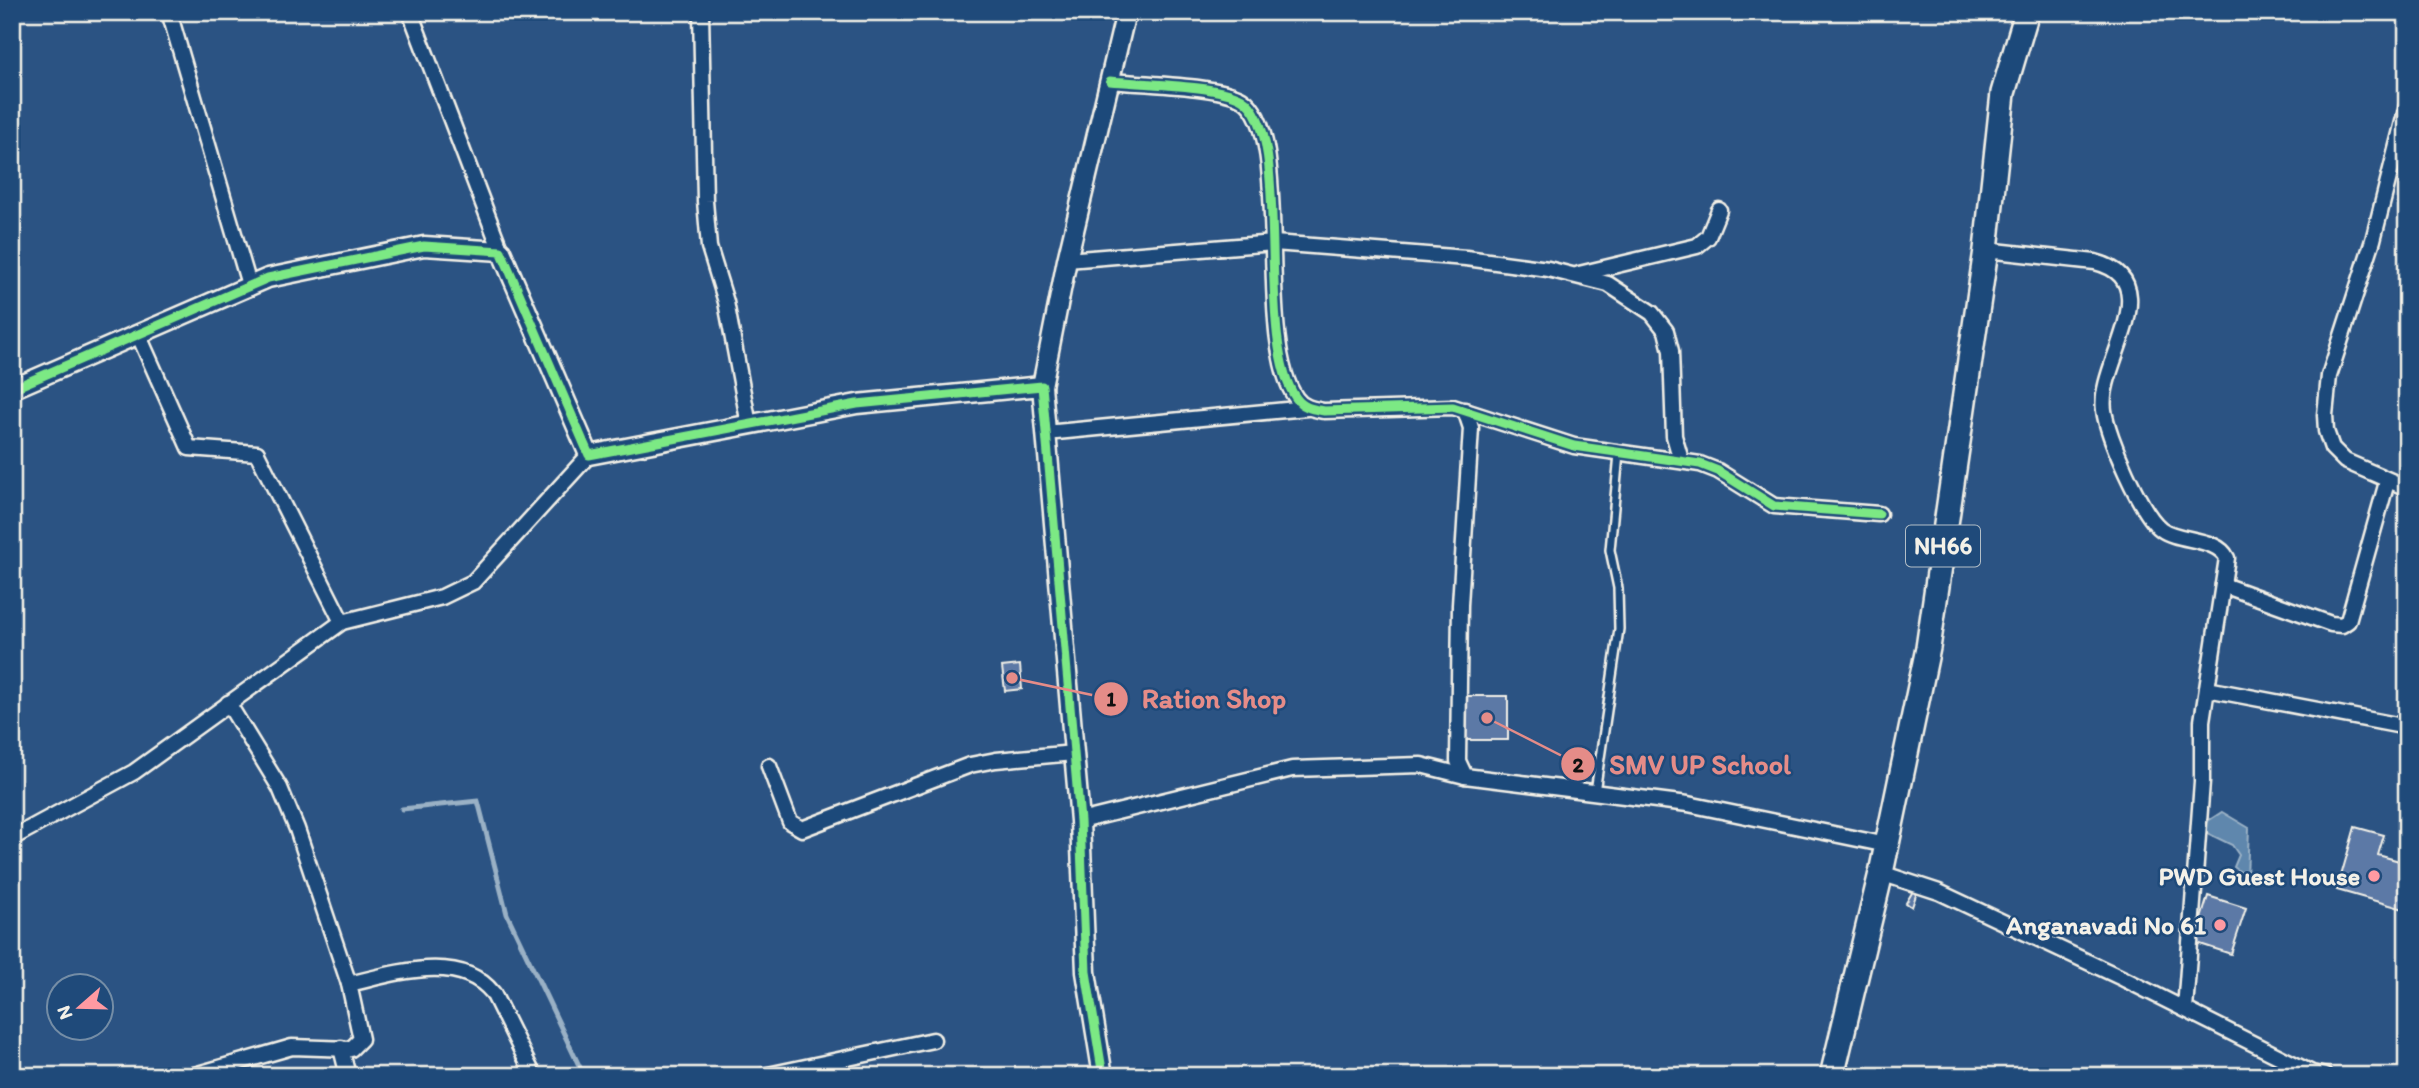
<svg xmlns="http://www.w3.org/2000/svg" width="2419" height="1088" font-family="Itim,sans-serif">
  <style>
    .water { fill: #5e87ad; stroke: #9ab1c5; stroke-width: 2 }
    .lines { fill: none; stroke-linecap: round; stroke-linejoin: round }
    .stream { stroke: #9ab1c5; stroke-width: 5 }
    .building { fill: #5b79a6; stroke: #f4f1e8; stroke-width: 2 }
    .service-casing { stroke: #f4f1e8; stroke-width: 12 }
    .minor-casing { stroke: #f4f1e8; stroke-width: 19 }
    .tertiary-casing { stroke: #f4f1e8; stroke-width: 23 }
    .trunk-casing { stroke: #f4f1e8; stroke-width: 28 }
    .service { stroke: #1f4a7a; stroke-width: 7 }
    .minor { stroke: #1f4a7a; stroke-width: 14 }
    .tertiary { stroke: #1f4a7a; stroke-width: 18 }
    .trunk { stroke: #1f4a7a; stroke-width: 23 }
    .cycleway-casing { stroke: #1f4a7a; stroke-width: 13 }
    .cycleway { stroke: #7ce984; stroke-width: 9 }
    .poi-dot { fill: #ff9aa2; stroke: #1f4a7a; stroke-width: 2.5 }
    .labels { text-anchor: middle; stroke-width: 5; stroke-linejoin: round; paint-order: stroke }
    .shield { fill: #1f4a7a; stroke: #b4bfc7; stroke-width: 2 }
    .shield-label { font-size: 24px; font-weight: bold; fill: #f4f1e8 }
    .poi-label { font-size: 26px; font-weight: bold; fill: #f4f1e8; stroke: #1f4a7a; text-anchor: end }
    .leader { fill: none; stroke: #e58c88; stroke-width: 2.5 }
    .callout-dot { fill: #e58c88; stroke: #1f4a7a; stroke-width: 2.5 }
    .mark-label { font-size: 21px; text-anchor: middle; font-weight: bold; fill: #111 }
    .callout-label { font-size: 28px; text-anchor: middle; font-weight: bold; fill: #e58c88; stroke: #1f4a7a; stroke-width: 5; stroke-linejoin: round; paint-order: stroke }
  </style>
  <rect width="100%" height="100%" fill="#2b5383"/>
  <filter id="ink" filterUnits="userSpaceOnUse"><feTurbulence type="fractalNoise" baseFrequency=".0143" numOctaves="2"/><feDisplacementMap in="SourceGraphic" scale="14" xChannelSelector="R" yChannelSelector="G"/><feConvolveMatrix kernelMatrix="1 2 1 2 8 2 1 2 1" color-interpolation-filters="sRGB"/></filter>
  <g filter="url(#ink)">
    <path class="water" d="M2222 812 2249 828 2247 877 2234 867 2239 855 2232 845 2203 831 2208 821Z"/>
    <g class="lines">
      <path class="stream" d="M402 809 478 801 507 914 584 1076"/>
    </g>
    <g class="building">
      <path d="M1020 665 1022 689 1005 691 1002 667Z"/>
      <rect x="1466" y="696" width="42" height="44"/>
      <path d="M2355 827 2384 835 2378 855 2403 862 2407 852V910L2337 890Z"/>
      <path d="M1913 891 1916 895 1912 907 1906 903Z"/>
      <path d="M2208 896 2246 908 2231 954 2194 942Z"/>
    </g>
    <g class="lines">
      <g class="service-casing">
        <path id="service" d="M1595 792 1619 629 1618 588 1610 550 1619 454"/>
      </g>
      <g class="minor-casing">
        <g id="minor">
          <path d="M169 12 250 288"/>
          <path d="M410 12 501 251"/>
          <path d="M701 12 705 201 709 247 726 302 749 425"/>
          <path d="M1110 81C1140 84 1218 85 1242 99 1295 131 1253 339 1296 398 1303 408 1313 409 1324 411L1453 407 1574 446 1700 464 1718 471 1774 506 1879 514"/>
          <path d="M2407 106 2373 240 2329 376 2325 415 2326 431 2332 448 2345 461 2407 488"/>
          <path d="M1986 250 2095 262C2170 281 2097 364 2104 410 2107 435 2141 514 2161 529 2178 542 2217 537 2227 558L2202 721V782L2185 1009"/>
          <path d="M1067 260 1274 243 1466 258 1548 269 1608 284 1652 313 1666 331 1671 351 1674 436 1681 460"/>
          <path d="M1579 274 1697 246 1708 237 1719 210"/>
          <path d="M139 336 189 448 257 453 342 622"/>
          <path d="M1465 410 1471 428 1460 605 1458 761 1465 776 1688 804 1887 845"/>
          <path d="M1046 433 1307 408"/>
          <path d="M2223 585 2331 624 2342 625 2348 621 2387 482"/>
          <path d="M2207 689 2407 727"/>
          <path d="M769 766 790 822 802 829 970 765 996 760 1074 753"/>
          <path d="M1080 821 1292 769 1421 765 1465 776"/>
          <path d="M12 838 134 772 342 622 442 597 473 582 589 455"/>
          <path d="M1881 873 1939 892 2124 979 2312 1073 2326 1076"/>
          <path d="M349 984C393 974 460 951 493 993L534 1076"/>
          <path d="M341 1048 348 1076"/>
          <path d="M191 1076 292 1047 351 1049 361 1039 349 984 297 829 280 788 228 703"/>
          <path d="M763 1076 933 1040"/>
        </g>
      </g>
      <g class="tertiary-casing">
        <g id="tertiary">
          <path d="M1042 386 1067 260 1126 12"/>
          <path d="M12 389 268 278 424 246 501 251 589 455 857 404 1042 386 1080 821 1086 972 1103 1076"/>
        </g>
      </g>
      <g class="trunk-casing">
        <path id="trunk" d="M1832 1076 1881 873 1928 648 1986 250 2003 93 2027 12"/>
      </g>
      <use href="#service" class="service"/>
      <use href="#minor" class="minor"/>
      <use href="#tertiary" class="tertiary"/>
      <use href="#trunk" class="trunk"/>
      <g class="cycleway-casing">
        <g id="cycleway">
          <path d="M1110 81C1140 84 1218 85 1242 99 1295 131 1253 339 1296 398 1303 408 1313 409 1324 411L1453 407 1574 446 1700 464 1718 471 1774 506 1879 514"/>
          <path d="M12 389 268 278 424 246 501 251 589 455 857 404 1042 386 1080 821 1086 972 1103 1076"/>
        </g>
      </g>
      <use href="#cycleway" class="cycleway"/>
    </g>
  </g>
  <g class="poi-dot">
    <circle cx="2374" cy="876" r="7"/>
    <circle cx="2220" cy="925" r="7"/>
  </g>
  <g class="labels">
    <rect class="shield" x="1906" y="525.5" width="74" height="41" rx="5"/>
    <g class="shield-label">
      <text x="1943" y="554">NH66</text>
    </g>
    <g class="poi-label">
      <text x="2360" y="885">PWD Guest House</text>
      <text x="2206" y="934">Anganavadi No 61</text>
    </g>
  </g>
  <path class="leader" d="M1012 678L1111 699M1487 718L1578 764"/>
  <g class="callout-dot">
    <circle cx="1012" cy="678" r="7"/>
    <circle cx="1487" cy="718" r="7"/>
    <circle cx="1111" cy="699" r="18"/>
    <circle cx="1578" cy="764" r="18"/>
  </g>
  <g class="mark-label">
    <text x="1111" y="706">1</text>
    <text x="1578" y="772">2</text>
  </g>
  <g class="callout-label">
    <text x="1214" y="708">Ration Shop</text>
    <text x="1700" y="774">SMV UP School</text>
  </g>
  <rect width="2419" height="1088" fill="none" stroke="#1f4a7a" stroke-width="42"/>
  <rect x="21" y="21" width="2377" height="1046" fill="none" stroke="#f4f1e8" stroke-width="2.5" filter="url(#ink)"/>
  <g transform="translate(80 1007) rotate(250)"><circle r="33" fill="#1f4a7a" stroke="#748da6" stroke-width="2"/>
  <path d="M0-5L12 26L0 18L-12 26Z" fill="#ff9aa2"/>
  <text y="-10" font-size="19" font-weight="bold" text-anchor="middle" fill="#f4f1e8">N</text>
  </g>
</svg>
